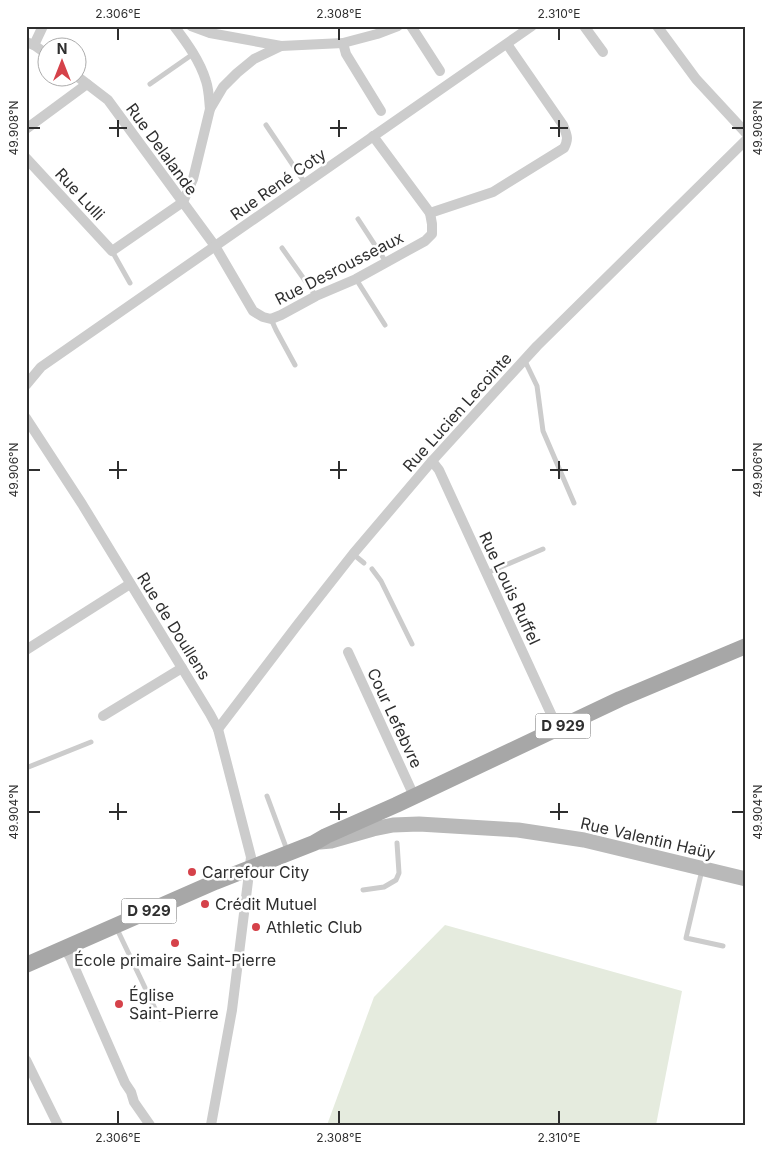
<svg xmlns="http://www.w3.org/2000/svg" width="772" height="1151" font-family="Inter,sans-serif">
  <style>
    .green { fill: #e5ebde }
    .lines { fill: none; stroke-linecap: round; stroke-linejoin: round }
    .lane { stroke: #ccc; stroke-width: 5 }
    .street { stroke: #ccc; stroke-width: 10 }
    .secondary { stroke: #b9b9b9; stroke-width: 15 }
    .primary { stroke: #a7a7a7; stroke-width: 16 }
    .ticks { fill: none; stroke: #2f2f2f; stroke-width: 2 }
    .poi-dot { fill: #d5424a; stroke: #fff; stroke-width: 2 }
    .labels { text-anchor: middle; stroke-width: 5; stroke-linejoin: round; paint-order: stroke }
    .shield { fill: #fff; stroke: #6d6d6d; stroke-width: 1 }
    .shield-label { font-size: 15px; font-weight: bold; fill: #2f2f2f }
    .street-label { font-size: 16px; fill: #2f2f2f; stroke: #fff }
    .poi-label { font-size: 16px; fill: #2f2f2f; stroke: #fff; text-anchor: start }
    .neatline { fill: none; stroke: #2f2f2f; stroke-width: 2 }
    .ticks-label { font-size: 12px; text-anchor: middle; fill: #2f2f2f }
  </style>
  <rect width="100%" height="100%" fill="#fff"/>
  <path class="green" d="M445 925 682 991 656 1125H327L374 997Z"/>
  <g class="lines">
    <g class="lane">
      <path d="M150 84 193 54"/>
      <path d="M266 125 305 183"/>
      <path d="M358 219 386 262"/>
      <path d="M282 248 316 296"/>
      <path d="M112 251 130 283"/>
      <path d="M356 279 385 325"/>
      <path d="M271 319 276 330 295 365"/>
      <path d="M524 359 537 386 543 431 574 503"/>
      <path d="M353 554 364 563"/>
      <path d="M372 569 381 581 412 644"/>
      <path d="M487 573 543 549"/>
      <path d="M26 768 91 742"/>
      <path d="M267 796 287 850"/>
      <path d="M702 870 686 938 723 946"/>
      <path d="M363 890 384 887 396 880 399 873 397 843"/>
      <path d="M116 927 160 1019"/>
    </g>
    <g class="street">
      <path d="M174 26C187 43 200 61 206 81 209 90 209 100 210 109"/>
      <path d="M191 26 210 33 281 46 343 43 377 34 398 26"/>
      <path d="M411 26 440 71"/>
      <path d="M584 26 603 52"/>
      <path d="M657 26 696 79 746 133"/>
      <path d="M26 42 34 45 48 55"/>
      <path d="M343 43 346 54 381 111"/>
      <path d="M34 45 43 26"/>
      <path d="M78 77 108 100 215 246 253 311 263 317 271 319 281 315 316 296 356 279 425 241 432 234V224L430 213"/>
      <path d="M26 129 87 84"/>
      <path d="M373 136 430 213 493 192 564 148C569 139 567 135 563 125L507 44"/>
      <path d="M26 158 112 251 183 202 193 179 210 109 223 87 237 73 254 59 281 46"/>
      <path d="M26 385 41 367 532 26"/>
      <path d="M26 418 82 504 210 714 218 729 251 857 232 1010 211 1125"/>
      <path d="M432 461 439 470 558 729"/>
      <path d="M26 650 130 584"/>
      <path d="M348 652 414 796"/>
      <path d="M103 716 182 668"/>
      <path d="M218 729 298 624 353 554 432 461 493 394 537 346 746 140"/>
      <path d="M64 948 70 957 125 1083 131 1092 134 1102 150 1125"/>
      <path d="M26 1060 58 1125"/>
    </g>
    <path class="secondary" d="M320 842 331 841 373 829 393 825 419 824 518 830 584 840 746 879"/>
    <path class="primary" d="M26 965 215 882 314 843 326 836 396 805 620 699 746 646"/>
  </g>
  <path class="ticks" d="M118 28V40M339 28V40M559 28V40M118 120V137M339 120V137M559 120V137M28 128H40M109 128H127M330 128H347M550 128H568M732 128H744M118 461V479M339 461V479M559 461V479M28 470H40M109 470H127M330 470H347M550 470H568M732 470H744M118 803V820M339 803V820M559 803V820M28 812H40M109 812H127M330 812H347M550 812H568M732 812H744M118 1111V1124M339 1111V1124M559 1111V1124"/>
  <g class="poi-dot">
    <circle cx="192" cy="872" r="5"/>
    <circle cx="205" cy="904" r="5"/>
    <circle cx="256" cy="927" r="5"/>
    <circle cx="175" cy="943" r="5"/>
    <circle cx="119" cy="1004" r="5"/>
  </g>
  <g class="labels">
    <g class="shield">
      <rect x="535.5" y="713.5" width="55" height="25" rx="4"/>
      <rect x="121.5" y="898.5" width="55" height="25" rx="4"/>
    </g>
    <g class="shield-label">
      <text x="563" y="731">D 929</text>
      <text x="149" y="916">D 929</text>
    </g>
    <g class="street-label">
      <text transform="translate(162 149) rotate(54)" y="6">Rue Delalande</text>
      <text transform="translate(278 184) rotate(-35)" y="6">Rue René Coty</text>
      <text transform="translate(80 194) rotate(47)" y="6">Rue Lulli</text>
      <text transform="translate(339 268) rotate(-27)" y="6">Rue Desrousseaux</text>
      <text transform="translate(457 412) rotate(-48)" y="6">Rue Lucien Lecointe</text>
      <text transform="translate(510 588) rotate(65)" y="6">Rue Louis Ruffel</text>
      <text transform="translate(174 626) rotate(58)" y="6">Rue de Doullens</text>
      <text transform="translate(395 718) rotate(65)" y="6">Cour Lefebvre</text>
      <text transform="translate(648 838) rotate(13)" y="6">Rue Valentin Haüy</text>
    </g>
    <g class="poi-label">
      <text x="202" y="878">Carrefour City</text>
      <text x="215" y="910">Crédit Mutuel</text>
      <text x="266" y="933">Athletic Club</text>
      <text x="175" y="966" text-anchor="middle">École primaire Saint-Pierre</text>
      <text x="129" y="1001">Église<tspan x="129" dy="18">Saint-Pierre</tspan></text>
    </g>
  </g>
  <rect width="772" height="1151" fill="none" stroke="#ffffff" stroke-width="55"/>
  <g transform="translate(62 62)"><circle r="24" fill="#ffffff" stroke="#acacac"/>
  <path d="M0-4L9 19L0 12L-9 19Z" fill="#d5424a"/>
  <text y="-8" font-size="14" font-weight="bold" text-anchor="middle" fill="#2f2f2f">N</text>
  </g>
  <rect x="28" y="28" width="716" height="1096" class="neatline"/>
  <g class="ticks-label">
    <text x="118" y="18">2.306°E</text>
    <text x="339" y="18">2.308°E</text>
    <text x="559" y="18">2.310°E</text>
    <text transform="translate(14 128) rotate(-90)" y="4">49.908°N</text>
    <text transform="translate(758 128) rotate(-90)" y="4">49.908°N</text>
    <text transform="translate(14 470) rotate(-90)" y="4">49.906°N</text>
    <text transform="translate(758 470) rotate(-90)" y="4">49.906°N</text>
    <text transform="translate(14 812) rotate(-90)" y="4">49.904°N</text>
    <text transform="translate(758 812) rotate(-90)" y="4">49.904°N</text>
    <text x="118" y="1142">2.306°E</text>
    <text x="339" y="1142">2.308°E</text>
    <text x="559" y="1142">2.310°E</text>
  </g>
</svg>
